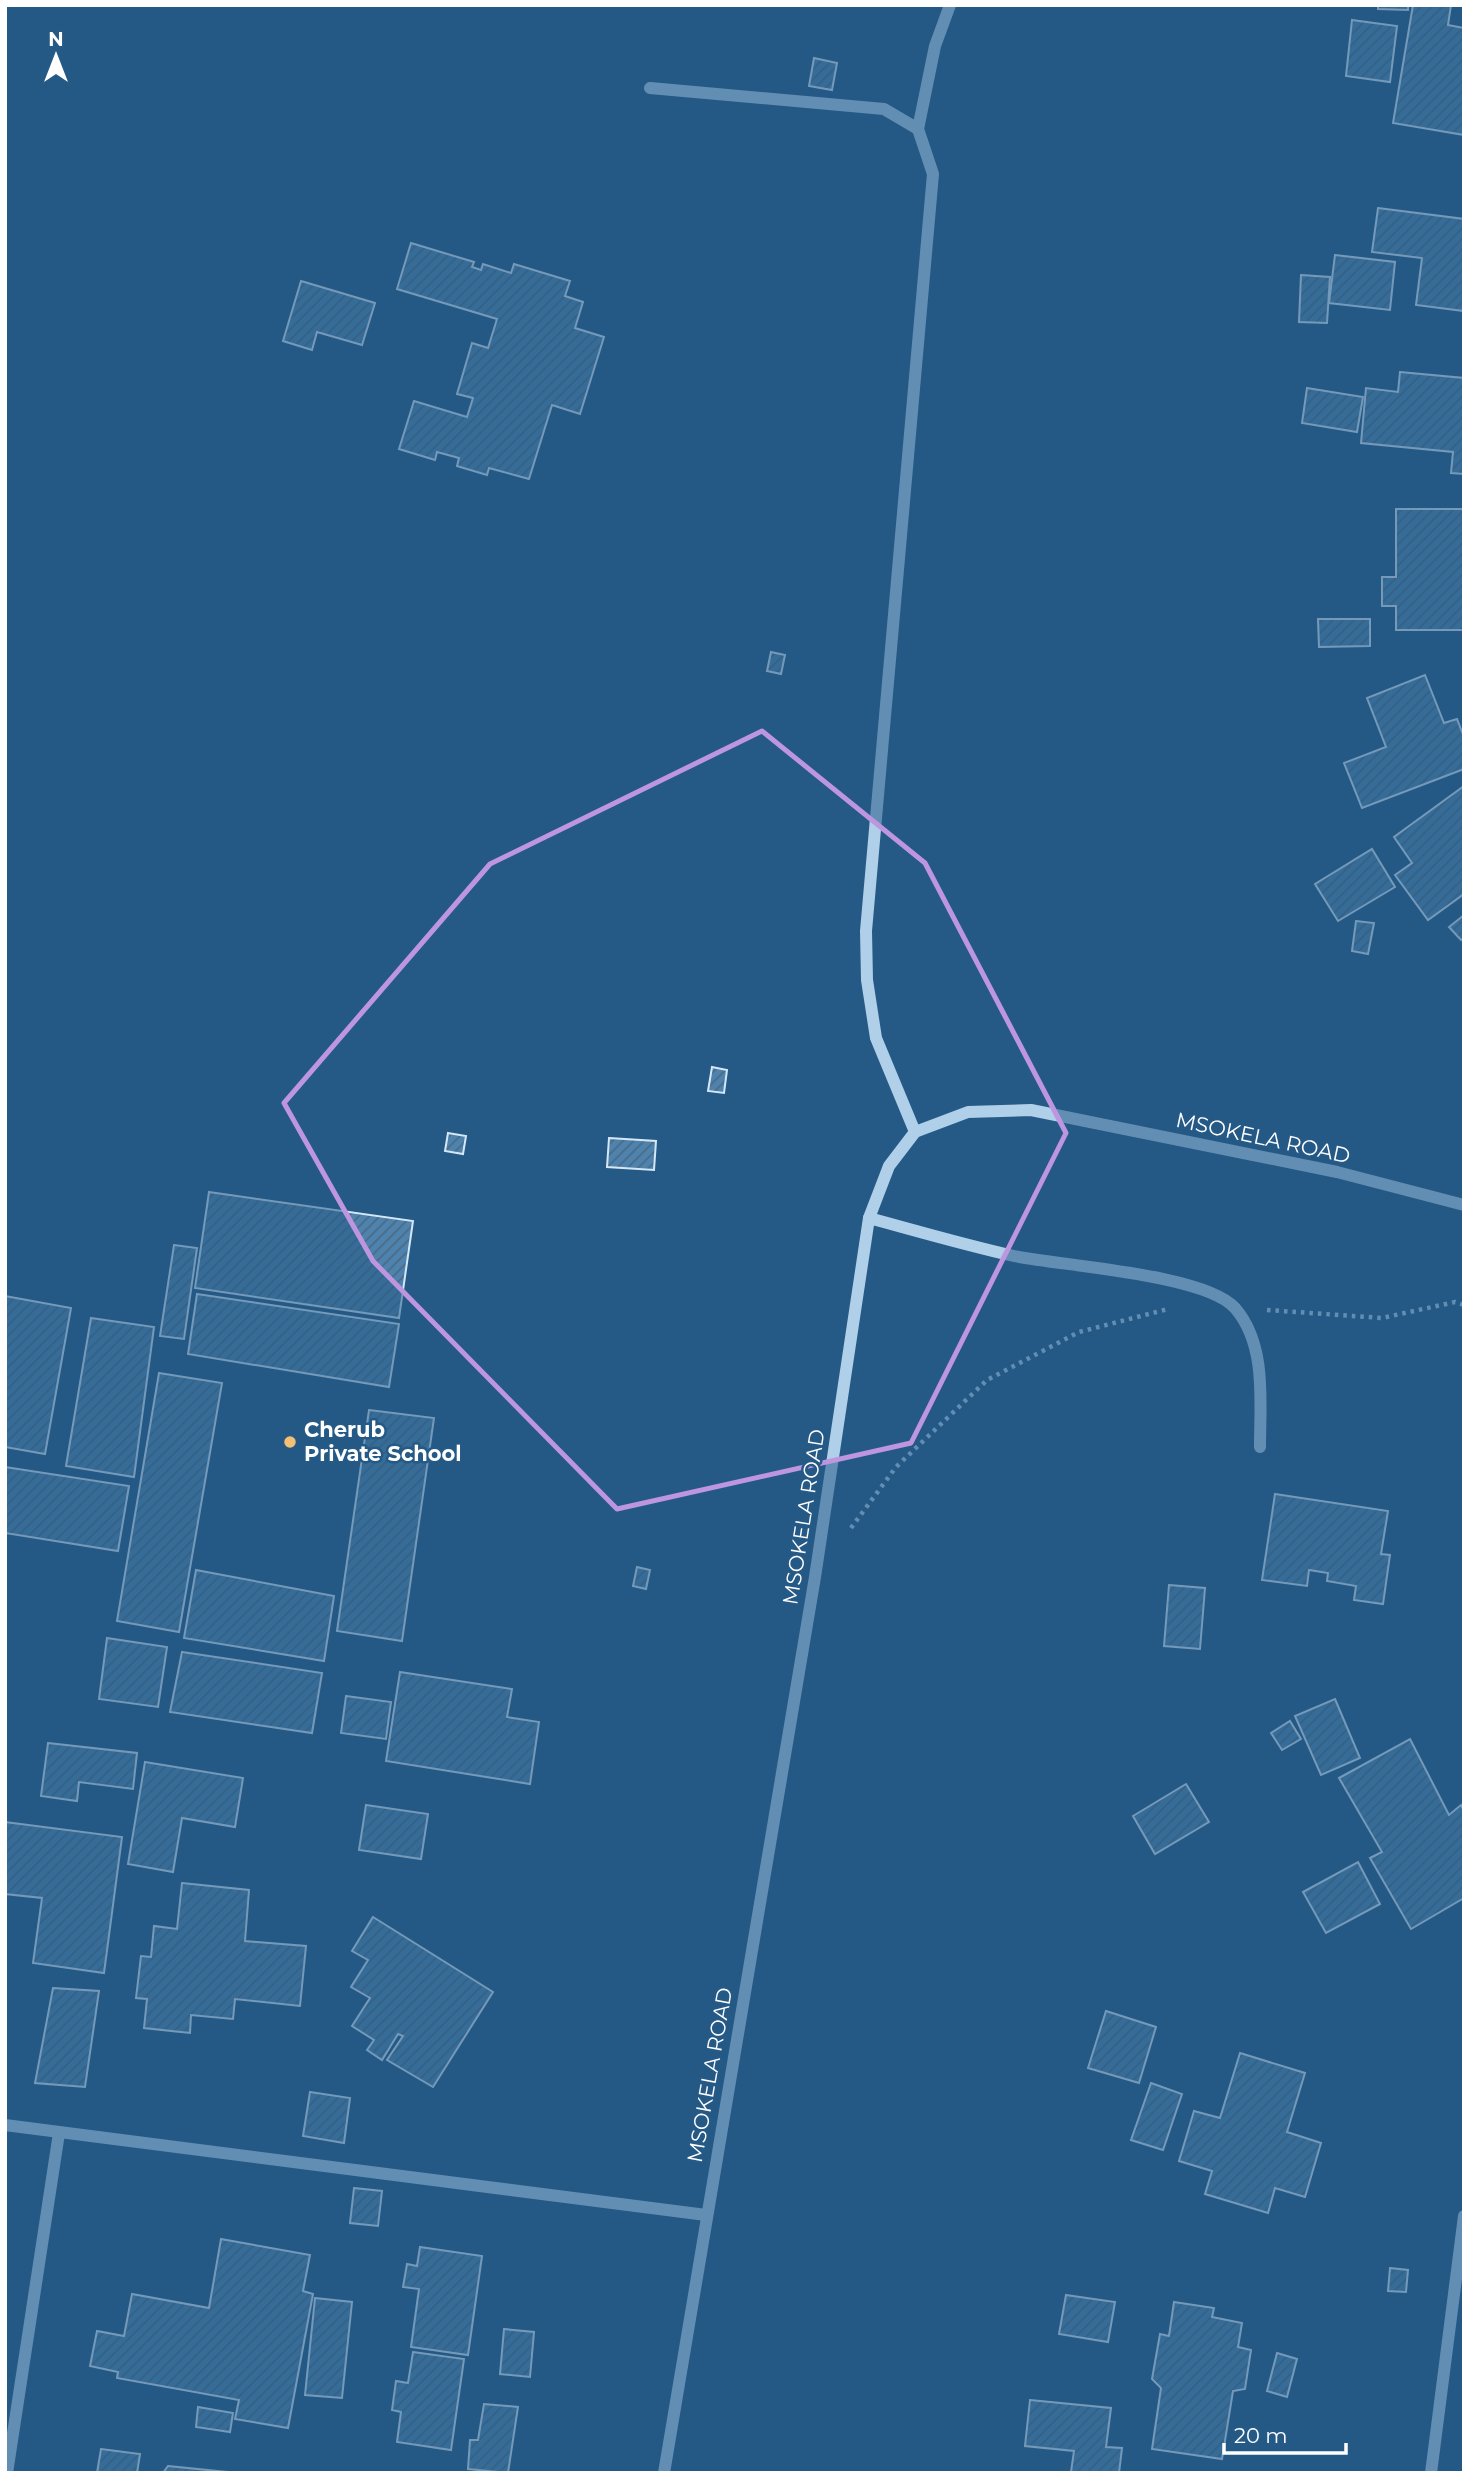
<svg xmlns="http://www.w3.org/2000/svg" width="1469" height="2478" font-family="Montserrat,sans-serif">
  <style>
    .building { fill: url(#building-hatch); stroke: #d4e7f7; stroke-width: 2 }
    .lines { fill: none; stroke-linecap: round; stroke-linejoin: round }
    .path { stroke: #b0cfe8; stroke-width: 4.5; stroke-dasharray: 3.5 5; stroke-linecap: butt }
    .minor { stroke: #b0cfe8; stroke-width: 12 }
    .marked { fill: none; stroke: #bd96df; stroke-width: 5; stroke-linejoin: round }
    .poi-dot { fill: #f2c174; stroke: #255986; stroke-width: 2.5 }
    .labels { text-anchor: middle; stroke-width: 5; stroke-linejoin: round; paint-order: stroke }
    .street-label { font-size: 21px; fill: #fff; stroke: #255986 }
    .poi-label { font-size: 21px; font-weight: bold; fill: #fff; stroke: #255986; text-anchor: start }
  </style>
  <defs>
    <pattern id="building-hatch" width="6" height="6" patternUnits="userSpaceOnUse" patternTransform="scale(1.75)"><rect width="6" height="6" fill="#4d83ae"/><path d="M-1 1l2-2M0 6l6-6M5 7l2-2" fill="none" stroke="#4d6a82"/></pattern>
  </defs>
  <rect width="100%" height="100%" fill="#255986"/>
  <g class="building">
    <path d="M1378 5H1408V10L1378 9Z"/>
    <path d="M1413 5H1451L1448 25 1464 28V135L1393 123Z"/>
    <path d="M1352 20 1397 26 1390 82 1346 76Z"/>
    <path d="M814 58 837 63 832 90 809 86Z"/>
    <path d="M1378 208 1464 219V311L1416 305 1422 258 1372 252Z"/>
    <path d="M411 243 474 262 472 267 481 270 483 264 511 273 514 264 570 281 565 296 583 302 575 328 604 337 580 414 552 405 529 479 489 468 487 475 457 466 459 458 437 452 435 460 399 449 414 401 467 417 473 398 457 394 472 343 488 348 497 319 397 289Z"/>
    <path d="M1335 255 1395 262 1390 310 1329 303Z"/>
    <path d="M1301 275 1330 277 1327 323 1299 322Z"/>
    <path d="M301 281 375 303 362 345 317 332 312 350 283 341Z"/>
    <path d="M1400 372 1464 378V474L1451 473 1453 452 1361 443 1366 388 1398 392Z"/>
    <path d="M1307 388 1363 397 1357 432 1302 423Z"/>
    <path d="M1396 509H1464V630H1396V606H1382V577H1396Z"/>
    <path d="M1318 619H1370V646L1319 647Z"/>
    <path d="M771 652 785 655 781 674 767 671Z"/>
    <path d="M1425 675 1444 723 1457 719 1464 737V769L1362 808 1344 763 1386 747 1367 698Z"/>
    <path d="M1464 786V894L1428 920 1395 875 1412 863 1394 837Z"/>
    <path d="M1372 849 1395 887 1338 921 1315 884Z"/>
    <path d="M1464 915V938L1461 940 1449 927Z"/>
    <path d="M1356 921 1374 923 1368 954 1352 951Z"/>
    <path d="M712 1067 727 1070 724 1093 708 1091Z"/>
    <path d="M448 1133 466 1136 463 1154 445 1151Z"/>
    <path d="M609 1138 656 1141 654 1170 607 1167Z"/>
    <path d="M209 1192 413 1221 399 1318 195 1288Z"/>
    <path d="M174 1245 197 1248 184 1339 160 1336Z"/>
    <path d="M197 1294 399 1324 389 1387 188 1354Z"/>
    <path d="M5 1296 71 1308 45 1454 5 1447Z"/>
    <path d="M91 1318 154 1327 134 1477 66 1466Z"/>
    <path d="M159 1373 222 1383 179 1632 117 1621Z"/>
    <path d="M369 1410 434 1418 402 1641 337 1631Z"/>
    <path d="M5 1467 129 1486 118 1551 5 1533Z"/>
    <path d="M1275 1494 1388 1511 1381 1554 1390 1555 1383 1604 1354 1600 1356 1586 1327 1581 1328 1573 1309 1570 1307 1586 1262 1580Z"/>
    <path d="M637 1567 650 1570 646 1589 633 1586Z"/>
    <path d="M196 1570 334 1596 324 1661 184 1638Z"/>
    <path d="M1169 1585 1205 1588 1200 1649 1164 1646Z"/>
    <path d="M107 1638 167 1647 158 1707 99 1699Z"/>
    <path d="M182 1652 322 1673 312 1733 170 1712Z"/>
    <path d="M400 1672 512 1689 507 1717 539 1722 530 1784 386 1761Z"/>
    <path d="M346 1696 391 1702 386 1739 341 1733Z"/>
    <path d="M1335 1699 1360 1758 1321 1775 1295 1716Z"/>
    <path d="M1290 1721 1301 1739 1282 1750 1271 1733Z"/>
    <path d="M1410 1739 1449 1815 1461 1805 1464 1811V1898L1411 1929 1370 1858 1382 1852 1339 1778Z"/>
    <path d="M48 1743 137 1753 133 1789 79 1782 77 1801 41 1796Z"/>
    <path d="M145 1762 243 1778 235 1827 182 1818 173 1872 128 1864Z"/>
    <path d="M1186 1784 1209 1822 1155 1854 1133 1816Z"/>
    <path d="M366 1805 428 1814 421 1859 359 1850Z"/>
    <path d="M5 1822 122 1837 104 1973 33 1963 42 1898 5 1894Z"/>
    <path d="M1358 1862 1380 1904 1326 1933 1303 1892Z"/>
    <path d="M182 1883 249 1890 245 1941 306 1946 300 2006 235 1999 233 2019 191 2015 190 2033 144 2028 147 1999 136 1998 141 1956 151 1957 154 1926 177 1929Z"/>
    <path d="M373 1917 493 1992 433 2087 387 2060 403 2036 398 2034 382 2060 367 2050 374 2040 352 2026 370 1998 351 1987 368 1960 352 1951Z"/>
    <path d="M53 1988 99 1991 85 2087 35 2083Z"/>
    <path d="M1106 2011 1156 2027 1139 2083 1088 2068Z"/>
    <path d="M1240 2053 1305 2073 1287 2132 1321 2143 1305 2197 1275 2188 1268 2213 1205 2194 1212 2171 1179 2161 1194 2111 1220 2118Z"/>
    <path d="M1151 2083 1182 2094 1163 2150 1131 2140Z"/>
    <path d="M310 2092 350 2098 344 2143 303 2136Z"/>
    <path d="M354 2188 382 2191 378 2226 350 2223Z"/>
    <path d="M221 2239 310 2255 303 2291 313 2294 288 2428 235 2419 239 2400 117 2378 118 2372 90 2366 97 2331 124 2336 132 2294 209 2308Z"/>
    <path d="M420 2247 482 2256 468 2355 411 2347 419 2289 403 2287 407 2264 417 2266Z"/>
    <path d="M1390 2268 1408 2270 1406 2292 1388 2291Z"/>
    <path d="M1066 2295 1115 2302 1108 2342 1059 2334Z"/>
    <path d="M315 2298 352 2302 342 2398 305 2395Z"/>
    <path d="M1174 2302 1214 2308 1212 2317 1242 2323 1238 2347 1251 2350 1245 2389 1233 2391 1222 2459 1152 2449 1161 2388 1152 2379 1160 2334 1169 2336Z"/>
    <path d="M504 2329 534 2332 530 2377 500 2374Z"/>
    <path d="M413 2352 464 2359 451 2450 397 2442 401 2412 392 2410 396 2381 408 2383Z"/>
    <path d="M1277 2353 1297 2359 1287 2397 1267 2391Z"/>
    <path d="M1030 2400 1111 2408 1106 2447 1122 2448 1119 2473 1071 2472 1074 2451 1025 2446Z"/>
    <path d="M484 2404 518 2407 508 2473 468 2469 470 2440H478Z"/>
    <path d="M198 2407 233 2413 230 2432 196 2427Z"/>
    <path d="M101 2449 140 2454 137 2473H97Z"/>
    <path d="M168 2466 227 2472V2473H163Z"/>
  </g>
  <g class="lines">
    <g class="path">
      <path d="M1267 1310 1382 1318 1455 1302 1464 1305"/>
      <path d="M851 1528 896 1467 987 1380 1079 1332 1168 1309"/>
    </g>
    <g class="minor">
      <path d="M650 88 884 109 918 129 933 174 866 931 867 980 876 1038 915 1132"/>
      <path d="M918 129 935 46 950 5"/>
      <path d="M869 1218C917 1231 965 1245 1014 1256 1062 1266 1205 1274 1235 1308 1267 1345 1260 1402 1260 1447"/>
      <path d="M5 2125 706 2215"/>
      <path d="M7 2473 59 2133"/>
      <path d="M664 2473 815 1577 869 1218 889 1166 915 1132 968 1112 1031 1110 1337 1172 1464 1205"/>
      <path d="M1431 2473 1464 2216"/>
    </g>
  </g>
  <path d="M0 0H1469V2478H0ZM762 731 925 863 1066 1133 911 1443 617 1509 373 1261 284 1103 490 864Z" fill="#255986" fill-opacity=".55" fill-rule="evenodd"/>
  <path class="marked" d="M762 731 925 863 1066 1133 911 1443 617 1509 373 1261 284 1103 490 864Z"/>
  <circle class="poi-dot" cx="290" cy="1442" r="7"/>
  <g class="labels">
    <g class="street-label">
      <text transform="translate(1263 1138) rotate(12)" y="7">MSOKELA ROAD</text>
      <text transform="translate(804 1517) rotate(-81)" y="7">MSOKELA ROAD</text>
      <text transform="translate(710 2075) rotate(-80)" y="7">MSOKELA ROAD</text>
    </g>
    <g class="poi-label">
      <text x="304" y="1437">Cherub<tspan x="304" dy="24">Private School</tspan></text>
    </g>
  </g>
  <rect width="1469" height="2478" fill="none" stroke="#ffffff" stroke-width="14"/>
  <g transform="translate(56 56)" stroke="#255986" stroke-width="5" paint-order="stroke">
  <path d="M0-5L12 26L0 18L-12 26Z" fill="#ffffff"/>
  <text y="-10" font-size="19" font-weight="bold" text-anchor="middle" fill="#ffffff">N</text>
  </g>
  <path d="M1224 2443v10h122v-10" fill="none" stroke="#ffffff" stroke-width="3.5"/>
  <text x="1234" y="2443" font-size="21" fill="#ffffff" stroke="#255986" stroke-width="5" paint-order="stroke">20 m</text>
</svg>
